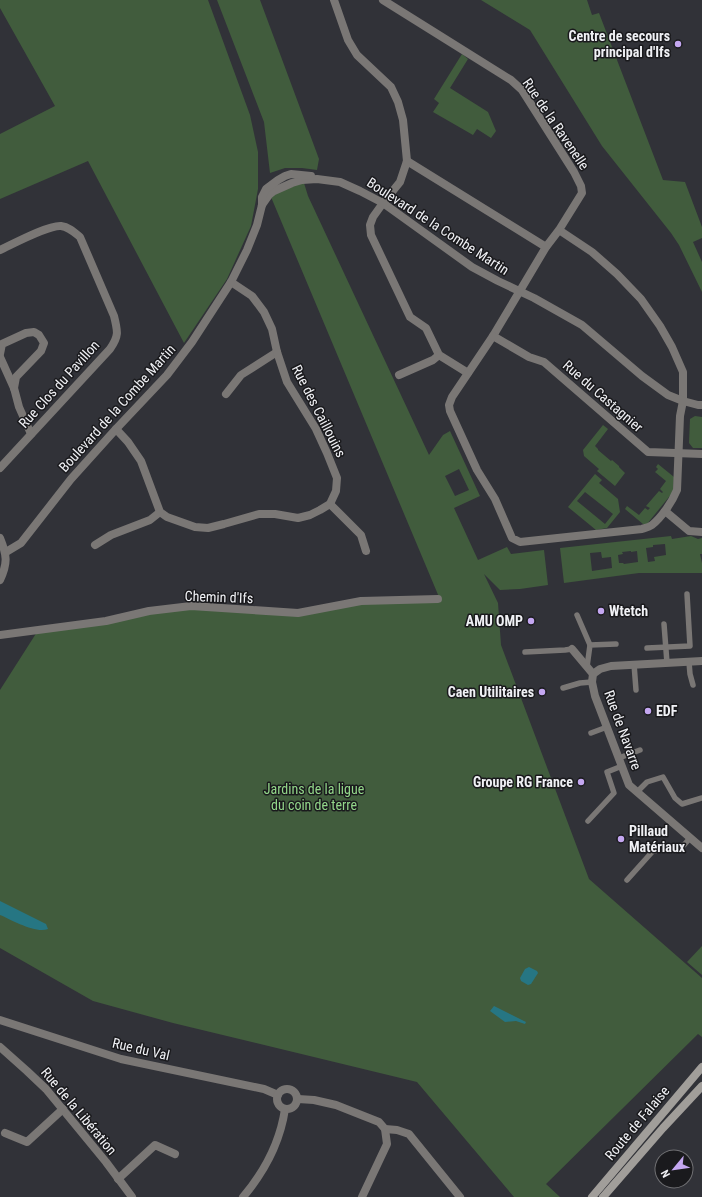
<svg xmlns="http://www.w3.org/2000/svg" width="702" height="1197" font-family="'Roboto Condensed',sans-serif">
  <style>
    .green { fill: #415c3d; fill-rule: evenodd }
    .water { fill: #267683 }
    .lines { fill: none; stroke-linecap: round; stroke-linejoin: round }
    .lane { stroke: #7a7775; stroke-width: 5.5 }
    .street { stroke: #7a7775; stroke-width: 8 }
    .secondary { stroke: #a19e9a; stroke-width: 8 }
    .poi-dot { fill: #c4a7f1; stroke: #1a1a1d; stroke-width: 1.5 }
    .labels { text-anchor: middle; stroke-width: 3; stroke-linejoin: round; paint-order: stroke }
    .poi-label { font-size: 14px; font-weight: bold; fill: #f0f1f5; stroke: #1a1a1d; text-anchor: end }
    .street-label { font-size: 14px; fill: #f0f1f5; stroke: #1a1a1d }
    .park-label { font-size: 14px; fill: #93d78a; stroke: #1a1a1d }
  </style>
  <rect width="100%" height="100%" fill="#313238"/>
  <g class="green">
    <path d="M0 0H208L250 115 258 152V189L251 226 227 279 184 343 88 161 0 199V134L55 106 0 8Z"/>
    <path d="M217 0H260L319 159 317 170 302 168H285L270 173 264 122Z"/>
    <path d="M481 0H587L592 15 599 13 663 180 685 182 702 227V238L693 242 702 262V292L679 245 671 233 602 146 530 30Z"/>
    <path d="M462 54 468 59 450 88 488 112 496 131 491 138 477 129 473 135 433 112 439 103 434 99Z"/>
    <path d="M304 183 308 196 429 455 443 435 450 431 480 496 454 508 478 560 507 547 511 554 544 550 548 585 520 589 500 590 484 574 498 603 501 645 589 879 702 978V1037L698 1034 546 1184 560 1197H514L417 1082 173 1023 93 1001 0 948V690L37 632 191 604 292 613 361 598 439 597 271 197 287 187ZM459 469 469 490 455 496 445 476Z"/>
    <path d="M695 416 702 417V448H693L689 443 690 419Z"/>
    <path d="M603 425 608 429 595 446 598 449V450L611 461 612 460 619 466V467L625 473 615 486 597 471 599 469 584 456 583 450Z"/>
    <path d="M658 464 674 477 673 492 647 524H643L625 509 627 506 639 515 645 508 648 510 650 508 646 506 659 491 662 493 663 492 660 489 666 481 655 472 658 469 656 467Z"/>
    <path d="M595 474 602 480 599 483 618 499 620 512 607 528 596 530 568 507ZM585 492 613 514 605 524 577 501Z"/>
    <path d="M671 536 672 539 691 536 698 539 702 538V554H700L702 563V573H639L564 583 560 548ZM665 544 666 555 654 557 655 561 648 562 646 548 653 547V545ZM631 551V552L637 551 638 562 624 564 623 563H619L618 555 623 554 622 552ZM601 552 602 558 611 557 612 568 592 571 590 553Z"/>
    <path d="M702 946V975L687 962Z"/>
  </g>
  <g class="water">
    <path d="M0 901 46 924 48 929C36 934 12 920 0 915Z"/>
    <path d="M529 967 537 971 538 973 531 984 528 985 521 981 520 978 525 969Z"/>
    <path d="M494 1006 526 1022 525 1024 516 1021 505 1022 490 1011Z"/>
  </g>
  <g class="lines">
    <g class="lane">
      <path d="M577 615 590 645"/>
      <path d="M664 624 667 663"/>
      <path d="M647 648 690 646 687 594"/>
      <path d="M525 652 565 650 572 649"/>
      <path d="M689 662 690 674 693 685"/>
      <path d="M634 664 636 690"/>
      <path d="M587 667 590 645 616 644"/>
      <path d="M563 688 580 683 592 682"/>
      <path d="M591 733 607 727"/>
      <path d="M619 758 640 750"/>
      <path d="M637 792 647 782 663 777 675 798 682 804 702 798"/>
      <path d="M588 821 614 793 607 772 622 766"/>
      <path d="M627 880 653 851 684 845 690 838"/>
    </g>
    <g class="street">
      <path d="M334 0 348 40 357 55 391 87 398 102 403 120 407 161 400 182 383 203 373 217 370 225 371 235 410 317 426 328 439 355 468 373"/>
      <path d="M383 0 511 80 522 90 574 172 581 186 582 193 559 230 546 247 493 336 452 397 449 405 450 411 477 470 495 499 512 538 520 542 642 529C645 528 649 527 652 525 662 517 672 502 677 490L680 416 683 401V372L672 347 660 326 641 299 617 274 592 252 559 230"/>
      <path d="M407 161 546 247"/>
      <path d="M262 205 269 195 274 191 292 183 302 180 317 179 340 182 360 191 383 203 472 267 498 281 534 298 582 325 642 376 668 395 683 401 698 405H702"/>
      <path d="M0 250C13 244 48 225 61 226 69 227 74 232 80 237L114 316C118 332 119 336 110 349L0 468"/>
      <path d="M493 336 529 357 544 362 648 452 702 454"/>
      <path d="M0 354 2 344 26 333 34 332 39 335 44 343 41 351 16 377 14 388"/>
      <path d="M0 357 14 388 19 407 31 434"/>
      <path d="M399 375 433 360 439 355"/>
      <path d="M226 394 241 375 277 352"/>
      <path d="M116 429 128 442 141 461 160 512 167 517 195 527 208 528 224 524 259 514H275L298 518 310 515 320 510 330 504 336 491 337 478 327 453 316 429 287 382 277 352 272 329 264 312 252 296 231 282"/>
      <path d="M330 504 361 535 366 551"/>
      <path d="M665 511 689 531 702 532"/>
      <path d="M0 538C7 555 8 563 0 580"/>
      <path d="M95 545 111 535 150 520 160 512"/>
      <path d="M6 552 21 543 71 479 116 429 167 375 192 342 231 282 247 250 257 225 262 205V197L266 189 278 180 285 176 291 174 311 176"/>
      <path d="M0 635 106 621 149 611 191 606 298 613 361 601 438 599"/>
      <path d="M572 649 593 674"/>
      <path d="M702 661 611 666 600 669 593 674 592 682 595 696 629 785 702 848"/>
      <path d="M0 1020 121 1059 264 1089 278 1095"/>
      <path d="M0 1047 27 1071 46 1089 106 1162 132 1197"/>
      <circle cx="287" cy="1099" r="10"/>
      <path d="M298 1099 314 1100 336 1105 379 1122 385 1129 397 1130 409 1134 460 1197"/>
      <path d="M5 1133 27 1142 63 1109"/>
      <path d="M118 1179 155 1145 175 1154"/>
      <path d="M243 1197C265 1171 280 1143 285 1109"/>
      <path d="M362 1197 387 1144 385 1129"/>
    </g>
    <g class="secondary">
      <path d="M592 1197 702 1067"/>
      <path d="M603 1197 663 1128 702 1086"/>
    </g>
  </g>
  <g class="poi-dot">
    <circle cx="678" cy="44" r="4"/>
    <circle cx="601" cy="611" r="4"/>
    <circle cx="531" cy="621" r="4"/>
    <circle cx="542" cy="692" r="4"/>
    <circle cx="648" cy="711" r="4"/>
    <circle cx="581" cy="782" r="4"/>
    <circle cx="621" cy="839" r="4"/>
  </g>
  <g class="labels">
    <g class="poi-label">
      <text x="670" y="41">Centre de secours<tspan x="670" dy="16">principal d'Ifs</tspan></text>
      <text x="609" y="616" text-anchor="start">Wtetch</text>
      <text x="523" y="626">AMU OMP</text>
      <text x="534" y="697">Caen Utilitaires</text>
      <text x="656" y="716" text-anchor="start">EDF</text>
      <text x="573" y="787">Groupe RG France</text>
      <text x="629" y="836" text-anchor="start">Pillaud<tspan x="629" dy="16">Matériaux</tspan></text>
    </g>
    <g class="street-label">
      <text transform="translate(556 124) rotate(56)" y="5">Rue de la Ravenelle</text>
      <text transform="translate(438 226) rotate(33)" y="5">Boulevard de la Combe Martin</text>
      <text transform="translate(59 384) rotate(-48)" y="5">Rue Clos du Pavillon</text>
      <text transform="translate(603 396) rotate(41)" y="5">Rue du Castagnier</text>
      <text transform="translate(117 408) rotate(-48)" y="5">Boulevard de la Combe Martin</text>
      <text transform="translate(319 411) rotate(63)" y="5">Rue des Caillouins</text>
      <text transform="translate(219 597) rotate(2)" y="5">Chemin d'Ifs</text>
      <text transform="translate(623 730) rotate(70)" y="5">Rue de Navarre</text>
      <text transform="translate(141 1049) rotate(13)" y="5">Rue du Val</text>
      <text transform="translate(79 1111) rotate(50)" y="5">Rue de la Libération</text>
      <text transform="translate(637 1123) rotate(-50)" y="5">Route de Falaise</text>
    </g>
    <g class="park-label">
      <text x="314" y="794">Jardins de la ligue<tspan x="314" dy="16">du coin de terre</tspan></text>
    </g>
  </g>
  <g transform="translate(674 1169) rotate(241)"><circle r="19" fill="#1a1a1d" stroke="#707073"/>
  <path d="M0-3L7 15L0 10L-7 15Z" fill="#c4a7f1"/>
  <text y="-6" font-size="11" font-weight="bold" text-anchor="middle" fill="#f0f1f5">N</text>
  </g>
</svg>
